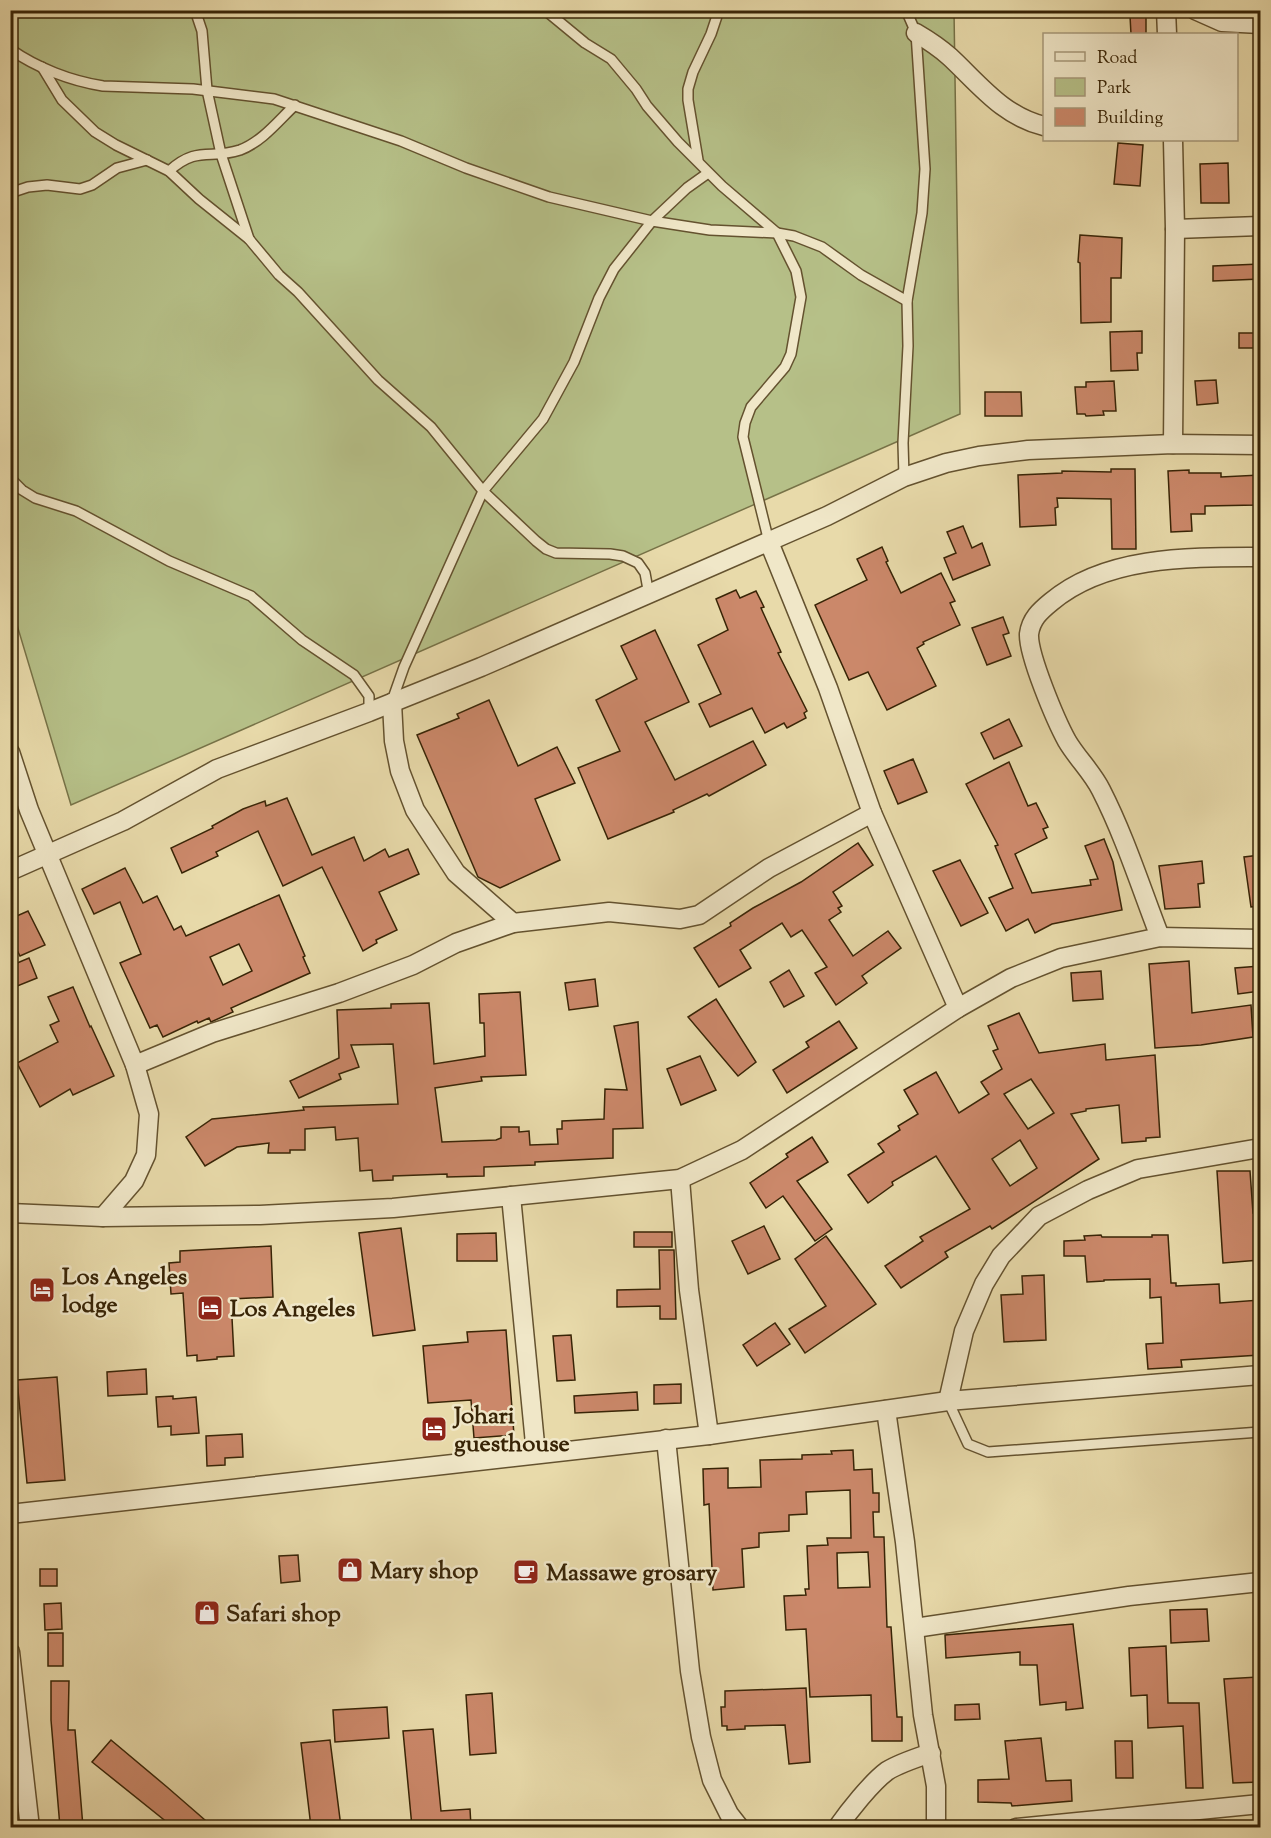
<svg xmlns="http://www.w3.org/2000/svg" width="1271" height="1838" font-family="'Sorts Mill Goudy',serif">
  <style>
    .green { fill: #b6c088; stroke: #777247; stroke-width: 1.5 }
    .building { fill: #cb886a; stroke: #382406; stroke-width: 1.5; fill-rule: evenodd }
    .lines { fill: none; stroke-linecap: round; stroke-linejoin: round }
    .service-casing { stroke: #64522f; stroke-width: 12 }
    .minor-casing { stroke: #64522f; stroke-width: 21 }
    .service { stroke: #f0e7c8; stroke-width: 9 }
    .minor { stroke: #f0e7c8; stroke-width: 18 }
    .labels { text-anchor: middle; stroke-width: 5; stroke-linejoin: round; paint-order: stroke }
    .poi-label { font-size: 24px; font-weight: bold; fill: #382406; stroke: #f0e7c8; text-anchor: start }
  </style>
  <rect width="100%" height="100%" fill="#e8daaa"/>
  <filter id="stains"><feTurbulence type="fractalNoise" baseFrequency=".00333" numOctaves="4"/><feColorMatrix values="0 0 0 0 .2 0 0 0 0 .09 0 0 0 0 .02 0 0 0 .5 -.17"/></filter>
  <radialGradient id="worn" r=".72"><stop offset=".6" stop-color="#630" stop-opacity="0"/><stop offset="1" stop-color="#630" stop-opacity=".3"/></radialGradient>
  <path class="green" d="M10 11H954L960 414 71 805 11 605Z"/>
  <g class="building">
    <path d="M1130 16H1146V34H1131Z"/>
    <path d="M1118 143 1143 145 1140 186 1114 184Z"/>
    <path d="M1228 163 1229 203H1201L1200 164Z"/>
    <path d="M1080 235 1122 238 1121 278H1111V322L1081 323 1080 263 1078 262Z"/>
    <path d="M1260 264V279L1213 281V266Z"/>
    <path d="M1142 331V353H1137L1138 370 1111 371 1110 332Z"/>
    <rect x="1239" y="333" width="21" height="15"/>
    <path d="M1216 380 1218 403 1197 405 1195 381Z"/>
    <path d="M1114 381 1116 411H1103L1104 415 1086 416 1085 414H1077L1075 387H1086V382Z"/>
    <path d="M985 392H1021L1022 416H985Z"/>
    <path d="M1111 469H1135L1136 549H1112L1111 499 1057 498 1058 507 1055 508 1056 525 1020 527 1018 475 1062 473V471L1111 472Z"/>
    <path d="M1189 470V473H1221V477L1260 475V500L1257 501V505L1205 506V514H1191L1192 531 1171 532 1168 471Z"/>
    <path d="M963 526 972 548 982 543 990 565 953 580 944 558 956 553 947 532Z"/>
    <path d="M882 547 888 561 886 562 901 593 941 573 955 601 950 603 960 625 923 642 924 644 917 648 936 686 887 710 868 672 849 680 815 605 867 580 857 559Z"/>
    <path d="M736 590 740 598 756 591 764 607 761 608 781 652 778 653 807 711 804 713 806 718 787 728 784 723 765 733 752 708 710 727 699 704 721 694 698 645 728 630 716 599Z"/>
    <path d="M1003 617 1009 633 1003 635 1011 656 987 665 972 628Z"/>
    <path d="M655 630 689 702 645 722 675 780 753 741 766 765 709 796 707 794 673 810 674 812 608 839 578 768 620 751 596 700 637 679 621 646Z"/>
    <path d="M489 700 518 766 557 747 575 783 535 799 560 860 500 888 478 877 417 735 459 718 457 714Z"/>
    <path d="M1009 719 1022 746 994 759 981 733Z"/>
    <path d="M913 759 927 792 898 804 884 771Z"/>
    <path d="M1009 762 1028 806 1036 803 1048 827 1043 829 1047 838 1015 854 1032 893 1091 885 1090 880 1098 879 1085 846 1104 839 1113 862 1122 910 1052 924 1035 933 1028 919 1006 931 989 898 1013 888 995 846 998 845 966 784Z"/>
    <path d="M287 798 312 855 354 837 364 861 385 849 389 857 408 849 419 874 379 892 397 930 376 940 377 943 363 951 322 867 283 886 258 831 216 852 218 856 182 873 171 848 213 828 212 826 243 809 265 801 266 806Z"/>
    <path d="M858 843 873 865 833 892 842 906 838 908 841 912 829 920 853 956 888 931 901 948 862 976 867 983 836 1005 815 973 827 967 802 930 791 937 782 923 740 950 751 968 719 987 694 948 731 926 730 923 753 908 801 882Z"/>
    <path d="M1260 855V906L1251 907 1244 857Z"/>
    <path d="M960 860 988 913 961 926 933 871Z"/>
    <path d="M1202 861 1204 883 1198 884 1200 907 1165 909 1159 866Z"/>
    <path d="M125 868 143 903 157 896 174 930 181 926 186 936 279 895 305 956 303 957 310 973 231 1008 233 1012 211 1022 209 1018 198 1023 197 1021 163 1037 157 1025 150 1028 120 963 141 954 120 902 94 914 82 889ZM239 944 252 971 223 985 210 957Z"/>
    <path d="M28 911 45 945 20 956 10 936V919Z"/>
    <path d="M29 958 37 978 10 989V966Z"/>
    <path d="M1189 961 1192 1013 1251 1005 1253 1037 1201 1045 1155 1048 1149 964Z"/>
    <path d="M1260 966V991L1238 994 1235 968Z"/>
    <path d="M789 970 804 996 784 1007 770 982Z"/>
    <path d="M1101 971 1103 999 1073 1001 1071 973Z"/>
    <path d="M595 979 598 1006 569 1010 565 983Z"/>
    <path d="M73 987 90 1027 91 1026 114 1076 73 1095 70 1089 40 1107 17 1063 58 1042 50 1025 59 1021 48 997Z"/>
    <path d="M520 992 526 1075 481 1077 482 1081 435 1088 442 1142 496 1140 501 1138V1127H519V1132L529 1131 530 1145 558 1144 557 1129H562V1121L604 1119 605 1089 627 1090 614 1026 638 1022 643 1128 613 1129V1158L535 1162V1165L484 1167V1176L447 1177V1174L393 1176V1180L373 1181 372 1170 360 1171 358 1138 336 1140 335 1127 305 1129V1150H290V1153H268L269 1143 237 1147 205 1166 186 1137 212 1119 304 1110 303 1107 398 1104 393 1044 351 1045 359 1067 339 1074 341 1079 299 1098 290 1081 339 1058 337 1010 391 1008V1004L429 1003 434 1064 485 1056 484 1023H480L479 994Z"/>
    <path d="M716 999 756 1062 738 1076 688 1017Z"/>
    <path d="M1019 1013 1039 1053 1105 1044 1106 1060 1155 1055 1160 1137 1146 1138V1141L1122 1143 1119 1105 1086 1109V1111L1071 1114 1099 1159 992 1229 990 1226 945 1252 948 1257 901 1288 885 1266 923 1241 920 1237 970 1209 936 1156 892 1182 893 1185 868 1203 848 1175 884 1152 878 1144 900 1130 898 1126 918 1114 904 1090 936 1072 959 1113 989 1094 981 1082 1002 1069 993 1051 998 1049 988 1026ZM1031 1079 1054 1113 1028 1129 1004 1094ZM1020 1140 1037 1168 1010 1186 992 1159Z"/>
    <path d="M839 1021 857 1048 787 1093 773 1070 809 1047 806 1042Z"/>
    <path d="M700 1056 716 1090 681 1105 667 1069Z"/>
    <path d="M812 1137 828 1162 797 1181 832 1229 815 1241 783 1196 766 1208 750 1183 788 1157 786 1154Z"/>
    <path d="M1217 1171H1250L1253 1213H1257L1260 1260 1223 1263Z"/>
    <path d="M764 1226 780 1259 748 1274 732 1241Z"/>
    <path d="M401 1228 415 1330 373 1336 359 1233Z"/>
    <rect x="634" y="1232" width="38" height="15"/>
    <path d="M496 1233 497 1261H457V1234Z"/>
    <path d="M1101 1235 1102 1237H1152V1235H1168L1171 1283H1176V1286L1219 1284 1220 1303 1260 1300V1355L1181 1360 1182 1367 1148 1369 1146 1344 1163 1343 1161 1297 1150 1298V1279L1104 1280V1281L1087 1282 1085 1256H1064V1241L1085 1240 1084 1236Z"/>
    <path d="M826 1236 876 1304 805 1353 789 1329 826 1306 795 1259Z"/>
    <path d="M271 1246 273 1297 231 1299 234 1356 217 1357V1359L197 1361V1355L187 1356 183 1293 171 1294 169 1263 180 1262V1251Z"/>
    <path d="M659 1250H674L676 1319H660V1306L617 1307V1290L660 1289Z"/>
    <path d="M1044 1275 1046 1340 1004 1342 1001 1295 1023 1294 1022 1276Z"/>
    <path d="M775 1323 790 1344 757 1366 743 1345Z"/>
    <path d="M506 1330 514 1435 474 1438 471 1400 428 1403 423 1346 468 1342 467 1332Z"/>
    <path d="M571 1335 575 1380 557 1381 553 1336Z"/>
    <path d="M146 1369 147 1394 108 1396 107 1372Z"/>
    <path d="M57 1377 65 1480 27 1483 17 1380Z"/>
    <path d="M681 1384V1403L654 1404V1385Z"/>
    <path d="M637 1392 638 1410 575 1413 574 1396Z"/>
    <path d="M173 1396V1399L196 1397 199 1433 171 1435V1426L158 1427 156 1397Z"/>
    <path d="M242 1434 243 1457 225 1458V1465L207 1466 206 1436Z"/>
    <path d="M853 1450 854 1470 872 1469 873 1493H879V1512H873L874 1537H884L887 1627H891L897 1717H902V1741H872L871 1695 810 1697 806 1629 786 1630 784 1596 806 1595 805 1589H809L807 1546 828 1545 827 1538H851L850 1490 806 1492 807 1514 789 1515V1531L759 1533V1547L742 1549 744 1587 713 1590 709 1504 704 1505 703 1469 728 1468V1488L761 1487 760 1460 802 1459V1455L832 1454 831 1451ZM868 1552 870 1587 838 1588 837 1553Z"/>
    <path d="M298 1555 300 1581 281 1583 279 1556Z"/>
    <rect x="40" y="1569" width="17" height="17"/>
    <path d="M61 1603 62 1629 45 1630 44 1604Z"/>
    <path d="M1207 1609 1209 1641 1171 1643 1170 1610Z"/>
    <path d="M1073 1624 1083 1708 1066 1710V1702L1040 1705 1037 1665H1020V1652L946 1658 945 1635Z"/>
    <rect x="48" y="1633" width="15" height="33"/>
    <path d="M1166 1646 1168 1703H1199L1203 1788H1186L1183 1726 1148 1728 1147 1695 1131 1696 1129 1648Z"/>
    <path d="M1258 1677 1260 1710V1782L1233 1783 1224 1679Z"/>
    <path d="M51 1681H69L68 1730H75L83 1827H60L51 1720Z"/>
    <path d="M806 1688 810 1762 789 1764 785 1725 745 1726V1729L727 1730V1726H722L721 1707H725V1691Z"/>
    <path d="M492 1693 496 1753 470 1755 466 1695Z"/>
    <path d="M979 1704 980 1719 955 1720V1705Z"/>
    <path d="M387 1707 389 1738 335 1742 333 1710Z"/>
    <path d="M433 1729 441 1811 470 1809 471 1827H412L403 1731Z"/>
    <path d="M1041 1738 1046 1781 1071 1780 1072 1801 1012 1806 1011 1803 978 1802V1780L1009 1779 1005 1741Z"/>
    <path d="M111 1740 167 1787 213 1827H173L92 1762Z"/>
    <path d="M330 1740 341 1827H311L301 1743Z"/>
    <path d="M1115 1741H1132L1133 1778H1116Z"/>
  </g>
  <g class="lines">
    <g class="service-casing">
      <g id="service">
        <path d="M195 10 202 31 207 90 221 154 249 239"/>
        <path d="M545 10 585 43 611 59 636 89 647 106 678 142 722 186 777 233 796 271 801 297 791 354 785 367 751 407 745 423 743 437 769 542"/>
        <path d="M10 49C37 68 71 81 103 86L193 89 274 99 401 141 466 168 549 197 652 221 684 226 710 230 777 233 794 236 822 247 861 275 907 301"/>
        <path d="M42 67 62 100 95 132 116 145 169 171 199 199 249 239 279 275 298 292 378 380 431 427 483 491 536 541 546 549 556 553 610 554 623 556 638 563 645 573 649 595"/>
        <path d="M698 160 688 100V89L693 72 711 34 719 10"/>
        <path d="M169 171C198 145 210 160 240 150 262 142 279 120 295 105"/>
        <path d="M10 193 28 187 47 185 80 189 92 185 117 168 147 160"/>
        <path d="M904 477 903 443 908 346 907 301 922 213 925 169 916 33 906 10"/>
        <path d="M10 478 22 490 35 498 76 511 169 561 251 596 302 640 354 675 369 696V712"/>
        <path d="M392 701 404 667 483 491 543 419 574 362 599 298 614 269 652 221 687 188 708 173"/>
        <path d="M948 1401 968 1444 988 1452 1260 1432"/>
      </g>
    </g>
    <g class="minor-casing">
      <g id="minor">
        <path d="M1166 10 1167 34"/>
        <path d="M1195 10 1222 22 1260 24"/>
        <path d="M916 33C928 40 940 48 950 57 980 85 1003 116 1044 126"/>
        <path d="M1173 140 1175 229 1173 444"/>
        <path d="M1175 229 1260 226"/>
        <path d="M769 542 828 688 872 813 958 1008"/>
        <path d="M392 703 394 741 400 771 415 810 456 873 513 923"/>
        <path d="M10 752 29 810 135 1065 149 1114 146 1155 134 1181 103 1217"/>
        <path d="M10 871 123 821 217 769 369 712 481 667 827 516 904 477 946 463 979 456 1028 450 1173 444 1260 445"/>
        <path d="M1160 937C1141 888 1125 837 1101 790 1092 772 1077 758 1067 741 1056 721 1028 655 1029 634 1031 619 1040 611 1051 602 1106 555 1193 557 1260 557"/>
        <path d="M135 1065 212 1033 339 993 413 965 456 943 513 923 609 912 680 919 699 915 769 868 872 813"/>
        <path d="M680 1179 689 1290 709 1435"/>
        <path d="M511 1196 536 1454"/>
        <path d="M10 1213 103 1217 260 1215 393 1208 680 1179 742 1150 958 1008 1011 978 1061 958 1160 937 1260 939"/>
        <path d="M948 1401 964 1331 984 1284 1001 1256 1039 1216 1088 1190 1138 1169 1260 1148"/>
        <path d="M886 1410 905 1542 923 1715 936 1786V1828"/>
        <path d="M666 1439 690 1671 701 1737 712 1780 729 1814 740 1828"/>
        <path d="M10 1514 709 1435 948 1401 1260 1375"/>
        <path d="M915 1628 1129 1596 1260 1582"/>
        <path d="M10 1652 30 1828"/>
        <path d="M837 1828C849 1811 871 1783 887 1771 900 1763 916 1758 931 1753"/>
        <path d="M1016 1828 1260 1804"/>
      </g>
    </g>
    <use href="#service" class="service"/>
    <use href="#minor" class="minor"/>
  </g>
  <defs>
    <g id="hotel-square" transform="scale(1.35)"><rect x="-9" y="-9" width="18" height="18" rx="4" fill="#8f2418" stroke="#f0e7c8"/><path d="M-6-4.5h1.5V1H6V5H4.5V3h-9V5H-6ZM-4 0a1.8 1.8 0 1 1 3.6 0ZM.5 0V-2.5h3Q6-2.5 6 0Z" fill="#fff"/></g>
    <g id="shop-square" transform="scale(1.35)"><rect x="-9" y="-9" width="18" height="18" rx="4" fill="#8f2418" stroke="#f0e7c8"/><path d="M-5-2.5h2.3a2.7 3.5 0 0 1 5.4 0H5L5.5 6h-11ZM-1.5-2.5h3a1.5 2.3 0 0 0-3 0Z" fill="#fff"/></g>
    <g id="cafe-square" transform="scale(1.35)"><rect x="-9" y="-9" width="18" height="18" rx="4" fill="#8f2418" stroke="#f0e7c8"/><path d="M-5.5-4.5H6V0H3Q3 3.5 0 3.5H-2.5Q-5.5 3.5-5.5 0ZM3-3.2v2h1.7v-2ZM-6 4.5H4V6H-6Z" fill="#fff"/></g>
  </defs>
  <g fill-rule="evenodd">
    <use href="#hotel-square" x="42" y="1290"/>
    <use href="#hotel-square" x="210" y="1308"/>
    <use href="#hotel-square" x="434" y="1429"/>
    <use href="#shop-square" x="350" y="1570"/>
    <use href="#cafe-square" x="526" y="1572"/>
    <use href="#shop-square" x="207" y="1613"/>
  </g>
  <g class="labels">
    <g class="poi-label">
      <text x="62" y="1284">Los Angeles<tspan x="62" dy="28">lodge</tspan></text>
      <text x="230" y="1316">Los Angeles</text>
      <text x="454" y="1423">Johari<tspan x="454" dy="28">guesthouse</tspan></text>
      <text x="370" y="1578">Mary shop</text>
      <text x="546" y="1580">Massawe grosary</text>
      <text x="226" y="1621">Safari shop</text>
    </g>
  </g>
  <rect width="1271" height="1838" fill="none" stroke="#e8daaa" stroke-width="36"/>
  <rect x="12" y="12" width="1247" height="1814" fill="none" stroke="#382406" stroke-width="3"/>
  <rect x="18" y="18" width="1235" height="1802" fill="none" stroke="#382406" stroke-width="1.5"/>
  <rect x="1043" y="33" width="195" height="108" fill="#f0e7c8" stroke="#a6997a" stroke-width="1.5"/>
  <rect x="1055" y="52" width="30" height="9" fill="#f0e7c8" stroke="#a6997a" stroke-width="1.5"/>
  <text x="1097" y="63" font-size="18" fill="#382406">Road</text>
  <rect x="1055" y="78" width="30" height="18" fill="#b6c088" stroke="#a6997a" stroke-width="1.5"/>
  <text x="1097" y="93" font-size="18" fill="#382406">Park</text>
  <rect x="1055" y="108" width="30" height="18" fill="#cb886a" stroke="#a6997a" stroke-width="1.5"/>
  <text x="1097" y="123" font-size="18" fill="#382406">Building</text>
  <rect width="100%" height="100%" filter="url(#stains)"/>
  <rect width="100%" height="100%" fill="url(#worn)"/>
</svg>
